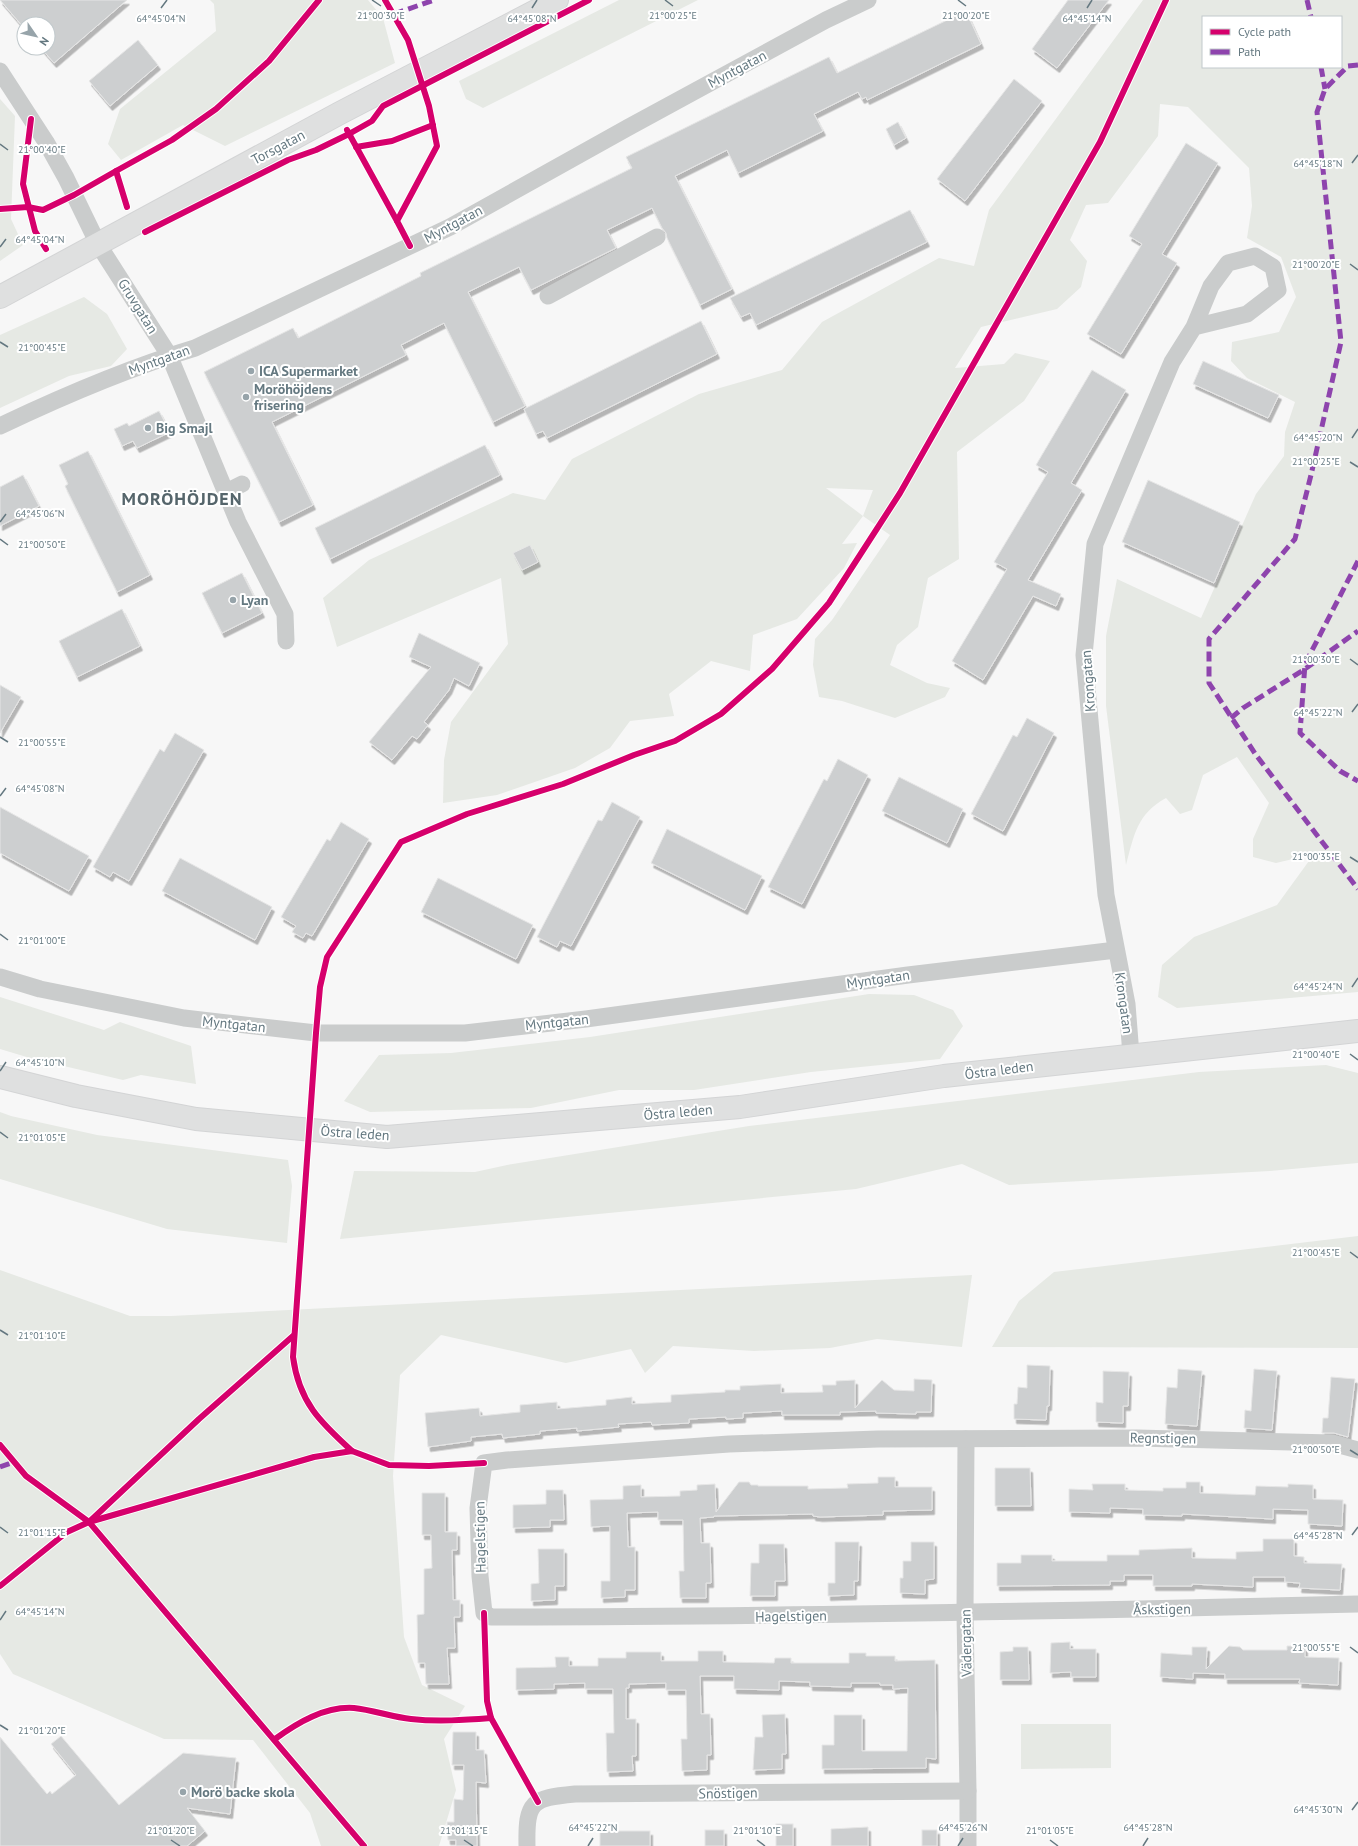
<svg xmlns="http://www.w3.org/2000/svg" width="1358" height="1846" font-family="'PT Sans',sans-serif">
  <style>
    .green { fill: #e6e9e4; fill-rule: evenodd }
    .building { fill: #cdcfd0; stroke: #e6e6e6; filter: url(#shadow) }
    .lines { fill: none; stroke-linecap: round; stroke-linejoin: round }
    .secondary-casing { stroke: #d3d4d5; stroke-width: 24 }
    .street { stroke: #cacccc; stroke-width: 17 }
    .secondary { stroke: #dfe0e0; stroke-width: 22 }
    .quiet { stroke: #8e44ad; stroke-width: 5; stroke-dasharray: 10 5; stroke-linecap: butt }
    .cycleway-casing { stroke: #fff; stroke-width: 8 }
    .cycleway { stroke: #d6006c; stroke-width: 6 }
    .ticks { fill: none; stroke: #647880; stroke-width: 1.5 }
    .poi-dot { fill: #97a4aa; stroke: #fff; stroke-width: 1.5 }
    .labels { text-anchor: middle; stroke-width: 4; stroke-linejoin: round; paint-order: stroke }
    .street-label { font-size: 14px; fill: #647880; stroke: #fff }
    .poi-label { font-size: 14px; font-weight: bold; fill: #647880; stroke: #fff; text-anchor: start }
    .district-label { font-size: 18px; font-weight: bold; letter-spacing: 1px; fill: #55656b; stroke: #fff }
    .ticks-label { font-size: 10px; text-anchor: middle; fill: #647880; stroke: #fff; stroke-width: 4; stroke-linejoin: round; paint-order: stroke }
  </style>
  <defs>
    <filter id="shadow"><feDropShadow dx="2.5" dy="4.5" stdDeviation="0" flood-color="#0004"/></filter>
  </defs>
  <rect width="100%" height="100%" fill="#f7f7f7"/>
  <g class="green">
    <path d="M210 0H368L383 18 395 63 225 146 183 125 121 160 108 144 120 109 216 31 214 4Z"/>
    <path d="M619 0H698L483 108 466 99 459 81Z"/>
    <path d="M1143 0H1358V992L1177 1008 1158 997 1162 965 1194 937 1277 905 1314 854 1276 863 1253 857V839L1269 803 1237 757 1203 775 1192 810 1180 814 1166 798C1137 814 1134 835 1126 865L1106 706V636L1117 579 1201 618 1256 494 1284 456 1285 432 1295 402 1247 378 1231 361 1232 342 1279 332 1296 297 1281 257 1247 238 1252 206 1249 168 1188 107 1160 104 1158 136 1108 203 1086 205 1070 240 1087 261 1081 287 1057 309 981 327 955 368 1004 364 1015 353 1050 361 1024 401 957 452 959 559 928 578 918 627 897 645 890 665 927 683 950 688 945 697 895 718 842 701 819 697 813 665 815 639 832 620 890 535 863 516 842 544 857 543 844 568 797 619 753 635 750 671 711 661 669 694 674 716 630 721 610 748 575 768 497 795 443 803 444 760 451 722 508 644 501 578 337 647 323 598 369 560 513 493 545 500 572 459 699 394 782 370 822 322 939 258 974 266 989 210ZM1203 17H1341V67H1203ZM826 488 872 490H873L863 516Z"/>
    <path d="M0 99 15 116 11 219 23 245 0 261Z"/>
    <path d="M84 297 107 314 127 349 111 366 69 376 0 408V335Z"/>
    <path d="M869 994 914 995 953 1010 963 1026 940 1059 811 1072 694 1090H619L531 1108 370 1112 344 1101 379 1055 451 1053 590 1037Z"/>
    <path d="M0 997 104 1030 120 1022 191 1046 196 1084 141 1075 123 1080 30 1058 0 1049Z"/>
    <path d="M1326 1065 1358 1073V1163L1270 1171 1009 1185 962 1164 856 1189 340 1239 354 1171 475 1172 507 1165 749 1126 1199 1072Z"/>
    <path d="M0 1112 11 1116 97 1135 288 1160 292 1186 287 1243 167 1229 0 1179Z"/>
    <path d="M1358 1236V1348L992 1347 1019 1301 1054 1272Z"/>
    <path d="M0 1270 130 1316H171L972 1275 962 1347 877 1339 830 1348 754 1351 673 1346 645 1373 631 1349 566 1363 441 1335 400 1375 393 1476 404 1637 422 1685 465 1706 444 1739 456 1790 439 1846H321L310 1813 253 1740 164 1739 13 1674 0 1654Z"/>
    <path d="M1021 1724H1111V1768L1021 1769Z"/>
  </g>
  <g class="building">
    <path d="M0 0H127L54 63 41 48H48V24H24V28Z"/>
    <path d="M1068 0H1109L1057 68 1032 49Z"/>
    <path d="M966 11 981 44 867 100 866 97 862 99 858 92 814 114 823 131 738 173 727 150 675 176 732 289 700 305 667 238 666 233 662 228 652 208 607 230 616 248 531 290 519 267 468 292 525 406 493 422 444 323 401 345 406 355 272 422 313 505 279 522 204 372 293 328 298 338 421 276 420 273 632 168 626 157 829 57 837 73Z"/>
    <path d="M138 40 158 65 110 106 89 81Z"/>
    <path d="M1014 79 1042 101 965 201 937 179Z"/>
    <path d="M898 122 906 138 894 145 886 129Z"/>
    <path d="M1186 143 1218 163 1162 254 1177 263 1121 354 1087 334 1142 244 1129 236Z"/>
    <path d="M910 210 927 242 756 325 750 313 741 317 730 298Z"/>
    <path d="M701 321 717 354 547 438 543 431 536 434 524 409Z"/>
    <path d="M1203 361 1279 395 1268 418 1193 384Z"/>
    <path d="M1092 370 1126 390 1071 483 1082 490 1028 580 1061 594 1056 606 1033 596 983 680 952 661 1007 569 994 562 1048 472 1036 465Z"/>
    <path d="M159 411 170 432 137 448 133 441 122 446 114 429 127 423 129 426Z"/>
    <path d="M485 445 500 475 330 559 315 528Z"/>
    <path d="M88 451 150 575 117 592 65 486 68 484 59 465Z"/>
    <path d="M23 475 39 506 0 526V487Z"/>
    <path d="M1148 480 1240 522 1214 583 1122 542Z"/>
    <path d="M530 545 538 562 522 570 513 553Z"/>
    <path d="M242 573 262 613 222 633 202 593Z"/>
    <path d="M122 609 140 646 77 677 59 641Z"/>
    <path d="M419 633 480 663 469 686 454 678 449 690 424 722 428 725 417 739 412 736 392 760 369 742 431 667 409 657Z"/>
    <path d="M0 685 21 697 0 733Z"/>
    <path d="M1027 718 1054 733 1003 831 971 814 1013 735 1017 737Z"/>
    <path d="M175 733 204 750 129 881 113 872 110 877 93 867 160 749 164 752Z"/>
    <path d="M838 759 868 775 802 904 768 887 824 779 827 781Z"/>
    <path d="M899 777 963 809 947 843 882 811Z"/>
    <path d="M612 802 640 817 571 946 560 941 557 947 537 937 598 820 602 821Z"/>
    <path d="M0 807 89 856 69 891 0 853Z"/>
    <path d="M341 822 369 839 312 936 306 933 303 938 292 932 296 926 281 917 327 839 330 841Z"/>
    <path d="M667 829 762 876 745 910 651 863Z"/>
    <path d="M180 858 272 907 255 940 162 891Z"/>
    <path d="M438 878 533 925 516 959 421 912Z"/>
    <path d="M1027 1365 1050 1366 1049 1406H1047L1046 1420 1014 1419V1404H1017L1018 1387 1027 1388Z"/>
    <path d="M1178 1369 1202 1371 1197 1426 1165 1424 1167 1387 1177 1388Z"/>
    <path d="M1254 1369 1277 1371 1272 1430 1244 1428 1245 1410 1251 1411Z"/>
    <path d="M1103 1371 1129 1372 1128 1406H1123V1423L1096 1422V1402L1103 1403Z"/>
    <path d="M1331 1377 1355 1379 1348 1437 1334 1433H1322L1323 1418H1328Z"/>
    <path d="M914 1379 932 1380 931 1412H916V1414L876 1413V1411L840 1412V1415H782V1411L743 1413V1418L726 1419V1417L689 1419V1423L652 1425 651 1422 618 1424 619 1427 577 1431V1428L540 1431V1434L503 1438 502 1434 471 1437V1441L428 1447 425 1413 479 1408 480 1416 520 1412V1405L557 1402V1409L606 1405V1400L632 1397V1404L671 1402V1395L725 1392V1390H740V1386L781 1384V1393L823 1392 822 1385H836V1381L855 1380V1408L882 1380 894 1390 914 1391Z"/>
    <path d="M995 1468H1030L1031 1506H995Z"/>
    <path d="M878 1477H895V1487H932V1510L883 1511V1515L820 1517 813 1516V1514L714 1516V1517L700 1518 701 1543H710L711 1583H706V1598H680L679 1571H684L683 1520H658V1512L627 1513 628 1547H635V1590H625V1597L601 1598V1581H610V1526L591 1527 590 1500 623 1499V1486L641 1485V1497L680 1496V1491L697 1490V1485L715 1484 716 1512 739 1482H749L751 1485H758V1486H808V1489L848 1488 847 1484 878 1483Z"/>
    <path d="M1186 1482H1200V1493L1255 1495 1256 1486 1288 1487V1484L1313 1485V1499L1343 1500 1342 1526 1308 1524V1510L1273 1509V1519L1182 1514V1516L1143 1515V1509L1110 1508V1513L1069 1512V1489L1093 1490 1092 1484H1125V1490L1163 1491V1488H1186Z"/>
    <path d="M546 1490H563L564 1520H550V1527L513 1528V1505L546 1504Z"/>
    <path d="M422 1493H445V1532H457V1550H452L453 1600H460V1617H454L455 1648H447L449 1684H426L425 1663H418L417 1615 424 1614V1569L432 1568 431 1535H422Z"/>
    <path d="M1263 1539H1294V1556L1304 1557V1563L1342 1564 1340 1590 1299 1588 1300 1583 1285 1582V1577H1253V1587L1192 1584V1586H1153V1575H1124V1581H1110V1585L997 1586V1563H1021V1555H1052V1561H1107V1555H1139V1550L1192 1548V1558L1236 1559V1552L1263 1551Z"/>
    <path d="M835 1542H859L858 1581H854V1595L828 1596V1583H835Z"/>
    <path d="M911 1542H934V1579L925 1580V1594L900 1593V1578H903V1561H911Z"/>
    <path d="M759 1544H784L785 1581H775V1596H750L751 1563H759Z"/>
    <path d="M538 1549H564V1586H555V1600L531 1601V1584L539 1583Z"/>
    <path d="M1070 1642V1649H1096V1677H1071V1672L1050 1673 1051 1643Z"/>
    <path d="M1229 1646 1240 1647 1243 1650H1287V1646H1305V1657L1339 1658 1338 1685 1299 1683 1300 1679H1225V1674L1193 1673V1679L1160 1677 1161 1653 1192 1655V1647H1207L1206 1669Z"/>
    <path d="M1013 1647H1028L1029 1680H1000V1652L1013 1651Z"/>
    <path d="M698 1651H723V1662L774 1663 775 1658H791V1663H849V1653H866V1656H895V1661L935 1660 936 1759 926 1758V1768L822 1769V1745H834V1715H862V1751H907L908 1688 893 1689V1685H880V1683H851V1687L810 1686V1682L779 1681V1690L734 1689V1676H700L701 1714H710L711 1755H707V1770L682 1771 681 1739H687L686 1690H666V1683L629 1684V1688H626V1719H636V1756H632L633 1771 607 1772 606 1733H614L613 1689H585V1683L554 1684V1689L516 1690V1668L556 1667 555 1657H569V1666H598V1658H626V1652H661V1661H698Z"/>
    <path d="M785 1714 786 1754H782V1769L753 1770 755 1737H763L762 1715Z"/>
    <path d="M453 1732H476V1750H484L486 1783 476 1782 477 1846H456V1840H448L447 1822H454V1799L463 1800 464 1765H452Z"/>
    <path d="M61 1736 119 1805 183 1753 236 1758 230 1814 187 1808 205 1831 187 1846H0V1737L47 1794 50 1791 52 1794 76 1775 51 1744Z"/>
    <rect x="776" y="1824" width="17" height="22"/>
    <path d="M868 1827V1846H831V1829Z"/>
    <rect x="705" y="1830" width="19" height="16"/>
    <rect x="922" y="1830" width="15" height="16"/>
    <rect x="600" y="1831" width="50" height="15"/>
  </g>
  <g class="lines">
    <g class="secondary-casing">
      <g id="secondary">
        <path d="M0 297 340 113 557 0"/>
        <path d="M0 1077 76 1096 196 1119 387 1137 740 1107 944 1076 1358 1031"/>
      </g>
    </g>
    <g class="street">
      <path d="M0 71 46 142 66 178 98 244 169 355 238 522 285 614 286 641"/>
      <path d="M548 296 657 237"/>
      <path d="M0 426C63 396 128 368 195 348L450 227 629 127 826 20 868 0"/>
      <path d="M226 492 242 484"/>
      <path d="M0 977 40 989 184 1018 316 1033H465L586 1019 908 975 1116 950"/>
      <path d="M1131 1055 1127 1004 1106 895 1084 655 1095 544 1172 362 1194 327 1211 286 1228 263 1255 256 1273 267 1278 290 1247 314 1194 327"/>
      <path d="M966 1439 965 1614 968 1791V1846"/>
      <path d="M1358 1450 1332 1443 1137 1438 878 1439 729 1444 507 1460 484 1463 478 1508 480 1576 484 1613 491 1617C780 1617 1069 1611 1358 1604"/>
      <path d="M527 1846C526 1801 532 1798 575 1794L968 1791"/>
    </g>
    <use href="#secondary" class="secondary"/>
    <g class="quiet">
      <path d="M1307 0 1311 17"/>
      <path d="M394 14 434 0"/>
      <path d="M1358 65 1348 66 1325 89 1317 112 1341 342 1311 475 1295 539 1209 639V683L1256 755 1358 889"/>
      <path d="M1321 67 1325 89"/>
      <path d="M1358 561 1305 664 1300 733 1340 771 1358 781"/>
      <path d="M1231 718 1243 708 1305 669 1358 631"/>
      <path d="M0 1467 14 1462"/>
    </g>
    <g class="cycleway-casing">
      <g id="cycleway">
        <path d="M385 0 408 40 429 106 437 146 397 221 410 246"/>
        <path d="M31 119 23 184 35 231 46 249"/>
        <path d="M347 130 397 221"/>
        <path d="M356 147 392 141 433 125"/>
        <path d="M116 171 172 140 216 109 269 61 319 0"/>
        <path d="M0 209 28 207 43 210 74 195 116 171 127 207"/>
        <path d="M145 232 288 160 316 150 349 134 372 121 383 106 589 0"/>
        <path d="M0 1445 26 1476 89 1522 364 1846"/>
        <path d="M352 1451C320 1422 299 1402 293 1357L316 1033 320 987 327 957 401 842 467 814 563 784 634 755 675 741 721 714 772 669 829 603 900 493 1100 142 1166 0"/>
        <path d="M89 1522 314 1457 352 1451 389 1465 429 1466 484 1463"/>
        <path d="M0 1586 67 1532 89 1522 199 1419 293 1336"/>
        <path d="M484 1613 487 1701 491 1718 538 1802"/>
        <path d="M275 1739C297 1723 325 1706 354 1708 373 1710 392 1717 411 1719 438 1722 465 1720 491 1718"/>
      </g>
    </g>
    <use href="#cycleway" class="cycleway"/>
  </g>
  <path class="ticks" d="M372 0 381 6M665 0 673 6M958 0 966 6M161 8 167 0M532 8 537 0M1087 8 1092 0M0 144 8 150M1352 163 1358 155M0 247 6 239M1350 264 1358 270M0 342 8 347M1352 438 1358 429M1350 462 1358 467M0 522 6 514M0 539 8 545M1350 659 1358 665M1352 712 1358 704M0 737 8 742M0 796 6 788M1350 857 1358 862M0 934 8 940M1352 987 1358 978M1350 1054 1358 1060M0 1071 6 1062M0 1132 8 1138M1350 1252 1358 1258M0 1330 8 1335M1350 1450 1358 1455M0 1527 8 1533M1352 1535 1358 1527M0 1620 6 1611M1350 1647 1358 1653M0 1725 8 1730M1352 1810 1358 1802M171 1840 180 1846M464 1840 473 1846M757 1840 765 1846M1050 1840 1058 1846M588 1846 593 1838M958 1846 963 1838M1143 1846 1148 1838"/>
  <g class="poi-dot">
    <circle cx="251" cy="371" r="4"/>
    <circle cx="246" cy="397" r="4"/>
    <circle cx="148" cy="428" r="4"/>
    <circle cx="233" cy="600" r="4"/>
    <circle cx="183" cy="1792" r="4"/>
  </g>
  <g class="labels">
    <g class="street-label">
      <text transform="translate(737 69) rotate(-28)" y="5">Myntgatan</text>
      <text transform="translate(278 147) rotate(-28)" y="5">Torsgatan</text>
      <text transform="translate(453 224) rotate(-28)" y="5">Myntgatan</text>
      <text transform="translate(138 306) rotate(58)" y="5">Gruvgatan</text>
      <text transform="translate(159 360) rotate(-20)" y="5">Myntgatan</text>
      <text transform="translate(1088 681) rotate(-94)" y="5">Krongatan</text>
      <text transform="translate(878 979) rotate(-8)" y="5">Myntgatan</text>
      <text transform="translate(1124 1003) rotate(82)" y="5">Krongatan</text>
      <text transform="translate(557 1022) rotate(-6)" y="5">Myntgatan</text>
      <text transform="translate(234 1024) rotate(6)" y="5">Myntgatan</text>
      <text transform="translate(999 1070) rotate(-7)" y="5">Östra leden</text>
      <text transform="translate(678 1112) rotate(-5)" y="5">Östra leden</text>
      <text transform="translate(355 1133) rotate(4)" y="5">Östra leden</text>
      <text transform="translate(1163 1438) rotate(1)" y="5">Regnstigen</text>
      <text transform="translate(480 1537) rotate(-91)" y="5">Hagelstigen</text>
      <text transform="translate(1162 1609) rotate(-1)" y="5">Åskstigen</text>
      <text transform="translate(791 1616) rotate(-1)" y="5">Hagelstigen</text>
      <text transform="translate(966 1643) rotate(-91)" y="5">Vädergatan</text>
      <text transform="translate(728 1793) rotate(-1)" y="5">Snöstigen</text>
    </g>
    <g class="poi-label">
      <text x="259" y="376">ICA Supermarket</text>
      <text x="254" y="394">Moröhöjdens<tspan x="254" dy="16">frisering</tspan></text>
      <text x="156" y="433">Big Smajl</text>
      <text x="241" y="605">Lyan</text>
      <text x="191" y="1797">Morö backe skola</text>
    </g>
    <g class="district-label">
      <text x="182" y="505">MORÖHÖJDEN</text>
    </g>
  </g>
  <g class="ticks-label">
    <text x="673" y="19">21°00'25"E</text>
    <text x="381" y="19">21°00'30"E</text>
    <text x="966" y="19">21°00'20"E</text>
    <text x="161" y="22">64°45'04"N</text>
    <text x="532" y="22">64°45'08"N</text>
    <text x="1087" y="22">64°45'14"N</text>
    <text x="42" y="153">21°00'40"E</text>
    <text x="1318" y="167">64°45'18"N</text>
    <text x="40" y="243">64°45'04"N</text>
    <text x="1316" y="268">21°00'20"E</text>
    <text x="42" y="351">21°00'45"E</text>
    <text x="1318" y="441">64°45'20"N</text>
    <text x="1316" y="465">21°00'25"E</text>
    <text x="40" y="517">64°45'06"N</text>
    <text x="42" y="548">21°00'50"E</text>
    <text x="1316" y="663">21°00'30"E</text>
    <text x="1318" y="716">64°45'22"N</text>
    <text x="42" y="746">21°00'55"E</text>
    <text x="40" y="792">64°45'08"N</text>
    <text x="1316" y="860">21°00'35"E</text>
    <text x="42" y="944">21°01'00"E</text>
    <text x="1318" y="990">64°45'24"N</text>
    <text x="1316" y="1058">21°00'40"E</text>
    <text x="40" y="1066">64°45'10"N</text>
    <text x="42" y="1141">21°01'05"E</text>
    <text x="1316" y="1256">21°00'45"E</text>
    <text x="42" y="1339">21°01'10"E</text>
    <text x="1316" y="1453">21°00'50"E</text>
    <text x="42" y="1536">21°01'15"E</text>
    <text x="1318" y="1539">64°45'28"N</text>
    <text x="40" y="1615">64°45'14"N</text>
    <text x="1316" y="1651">21°00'55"E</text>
    <text x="42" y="1734">21°01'20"E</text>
    <text x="1318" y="1813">64°45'30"N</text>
    <text x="593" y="1831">64°45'22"N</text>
    <text x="963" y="1831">64°45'26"N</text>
    <text x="1148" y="1831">64°45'28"N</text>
    <text x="171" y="1834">21°01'20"E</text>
    <text x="464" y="1834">21°01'15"E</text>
    <text x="757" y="1834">21°01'10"E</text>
    <text x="1050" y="1834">21°01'05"E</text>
  </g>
  <rect x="1202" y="16" width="140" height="52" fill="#ffffff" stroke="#c1c9cc"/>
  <rect x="1210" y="29" width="20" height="6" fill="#d6006c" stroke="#c1c9cc"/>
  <text x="1238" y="36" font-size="12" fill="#647880">Cycle path</text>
  <rect x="1210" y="49" width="20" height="6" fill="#8e44ad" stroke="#c1c9cc"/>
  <text x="1238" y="56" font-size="12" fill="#647880">Path</text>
  <g transform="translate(36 36) rotate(124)"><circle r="19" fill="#ffffff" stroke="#c1c9cc"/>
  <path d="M0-3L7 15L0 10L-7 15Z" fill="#97a4aa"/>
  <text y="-6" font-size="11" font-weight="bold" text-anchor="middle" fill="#647880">N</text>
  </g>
</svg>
